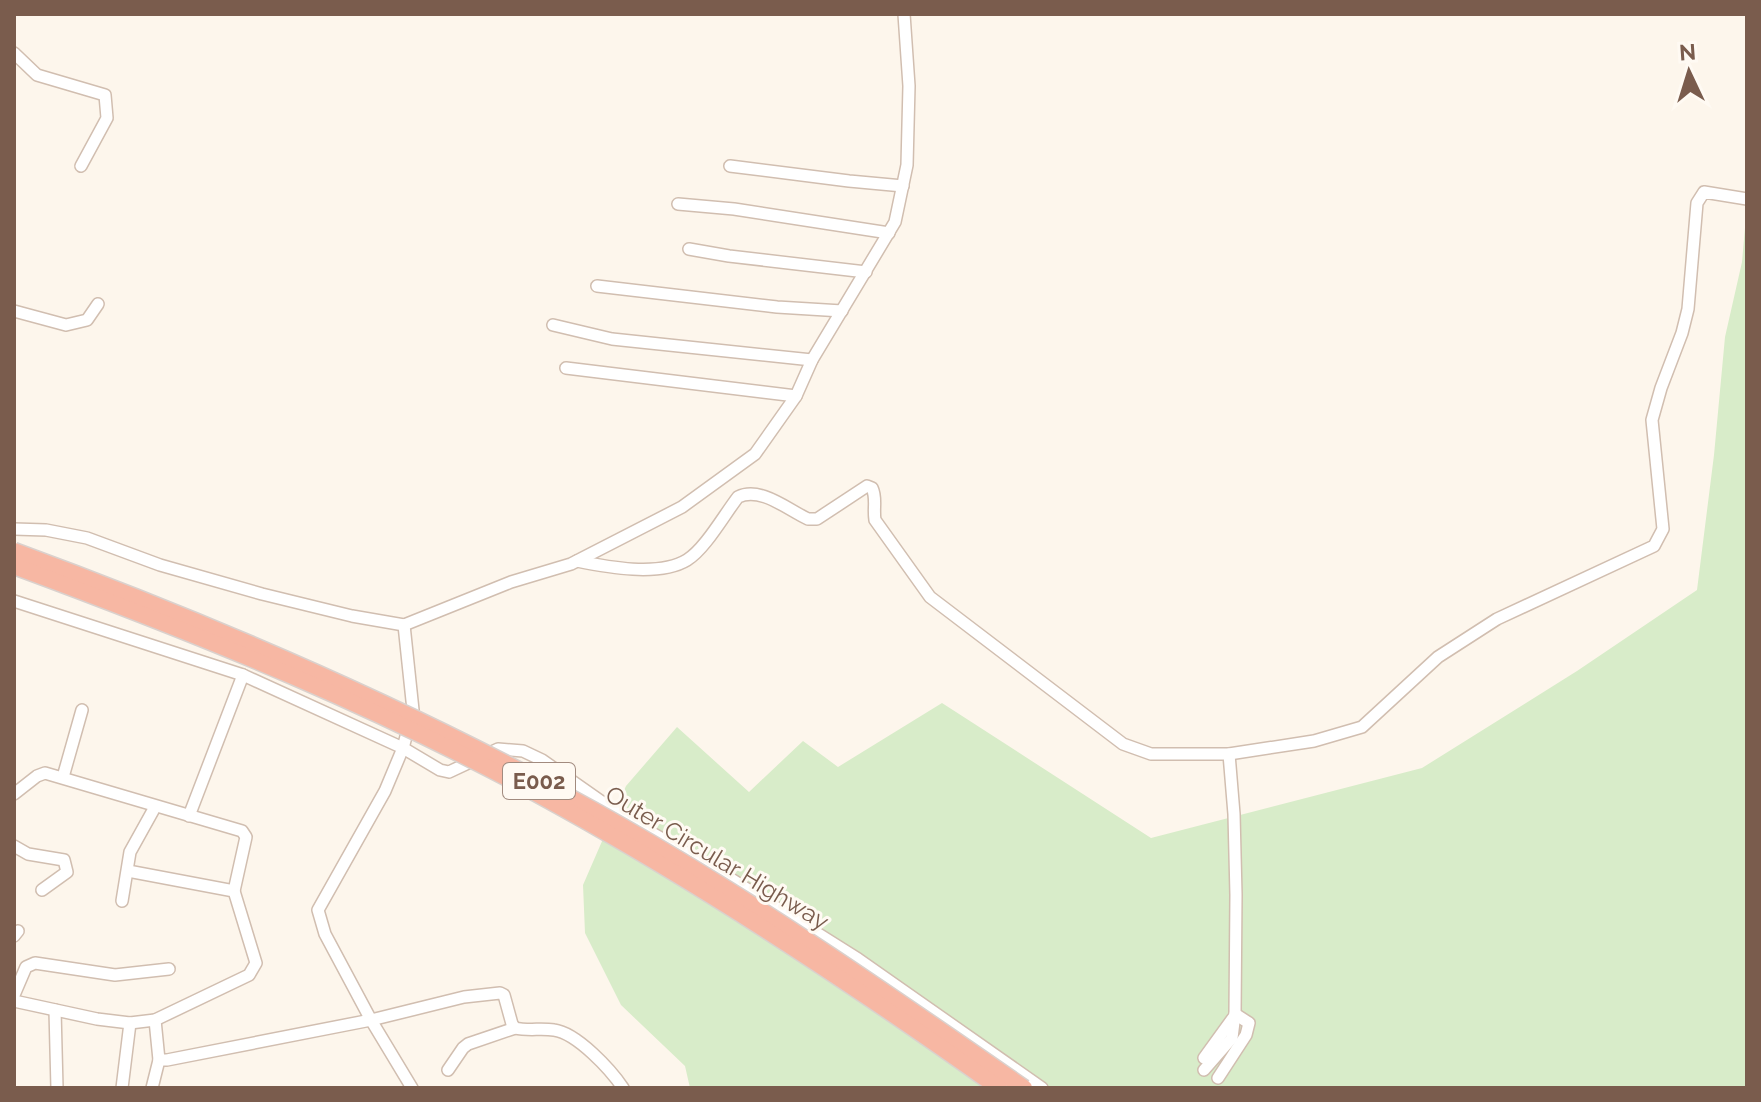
<svg xmlns="http://www.w3.org/2000/svg" width="1761" height="1102" font-family="Raleway,sans-serif">
  <style>
    .green { fill: #d8ecc9 }
    .lines { fill: none; stroke-linecap: round; stroke-linejoin: round }
    .minor-casing { stroke: #d1beb0; stroke-width: 14 }
    .minor { stroke: #fff; stroke-width: 11 }
    .highway-bridge-casing { stroke: #dad1cd; stroke-width: 19; stroke-linecap: butt }
    .highway-bridge { stroke: #f7b7a3; stroke-width: 16 }
    .labels { text-anchor: middle; stroke-width: 6; stroke-linejoin: round; paint-order: stroke }
    .shield { fill: #fffaf3; stroke: #a28b7f; stroke-width: 2 }
    .shield-label { font-size: 22px; font-weight: bold; fill: #7a5c4d }
    .street-label { font-size: 24px; fill: #7a5c4d; stroke: #fffaf3 }
  </style>
  <rect width="100%" height="100%" fill="#fdf6ec"/>
  <path class="green" d="M1747 205V1088H690L685 1066 621 1005 585 933 583 885 626 786 677 727 749 792 803 741 838 767 942 703 1151 838 1422 768 1577 671 1697 590 1714 455 1725 337 1742 262Z"/>
  <g class="lines">
    <g class="minor-casing">
      <g id="minor">
        <path d="M14 53 37 75 105 95 107 118 81 166"/>
        <path d="M730 166 849 181 903 186"/>
        <path d="M678 204 734 209 889 233"/>
        <path d="M689 249 729 256 866 272"/>
        <path d="M597 286 777 307 842 311"/>
        <path d="M14 311 66 325 87 320 98 304"/>
        <path d="M553 325 612 339 812 360"/>
        <path d="M566 368 796 396"/>
        <path d="M14 529 46 530 87 538 160 565 262 594 352 616 404 625 511 582 571 564 682 507 755 454 796 396 812 360 895 222 907 165 909 86 904 14"/>
        <path d="M577 561C607 567 659 577 687 560 705 549 724 515 738 497 760 486 787 509 808 519H817L867 486 872 488C877 498 873 508 875 520L930 597 1123 744 1151 754H1229L1314 741 1362 727 1438 657 1497 619 1654 546 1663 529 1652 420 1661 388 1682 333 1688 309 1697 203 1704 192 1747 199"/>
        <path d="M14 601 243 675 403 748 440 770 449 772 498 749 523 751 542 760 619 814 720 872 858 959 1042 1088"/>
        <path d="M404 625 413 710 403 748 385 791 318 910 325 934 371 1020 412 1088"/>
        <path d="M63 777 82 710"/>
        <path d="M14 794 37 776 45 773 242 831 246 837 234 891"/>
        <path d="M189 816 243 675"/>
        <path d="M14 846 28 854 64 860 67 872 42 890"/>
        <path d="M122 901 130 852 155 807"/>
        <path d="M14 936 18 931"/>
        <path d="M14 995 26 967 35 963 115 975 169 969"/>
        <path d="M14 1001 97 1019 130 1023 155 1020 249 975 256 963 234 891 128 871"/>
        <path d="M55 1010 57 1088"/>
        <path d="M155 1020 159 1060H167L371 1020 464 997 500 993 504 995 512 1024 515 1028C528 1031 541 1028 554 1030 577 1033 611 1070 623 1088"/>
        <path d="M1204 1058 1233 1018"/>
        <path d="M448 1070 463 1048 468 1044 515 1028"/>
        <path d="M1204 1070 1232 1038 1235 1014 1236 895 1234 814 1229 754"/>
        <path d="M1218 1078 1246 1035 1249 1023 1235 1014"/>
        <path d="M122 1088 130 1023"/>
        <path d="M152 1088 159 1060"/>
      </g>
    </g>
    <use href="#minor" class="minor"/>
    <g class="highway-bridge-casing">
      <g id="highway-bridge">
        <path d="M14 551C213 624 407 707 593 810 743 893 883 990 1024 1088"/>
        <path d="M14 566C201 635 387 710 561 807 713 891 857 987 999 1088"/>
      </g>
    </g>
    <use href="#highway-bridge" class="highway-bridge"/>
  </g>
  <g class="labels">
    <rect class="shield" x="503" y="763" width="72" height="36" rx="6"/>
    <g class="shield-label">
      <text x="539" y="789">E002</text>
    </g>
    <g class="street-label">
      <text transform="translate(717 858) rotate(31)" y="8">Outer Circular Highway</text>
    </g>
  </g>
  <rect width="1761" height="1102" fill="none" stroke="#7a5c4d" stroke-width="32"/>
  <g transform="translate(1689 72) rotate(356)" stroke="#fffaf3" stroke-width="6" paint-order="stroke">
  <path d="M0-6L14 30L0 20L-14 30Z" fill="#7a5c4d"/>
  <text y="-12" font-size="22" font-weight="bold" text-anchor="middle" fill="#7a5c4d">N</text>
  </g>
</svg>
